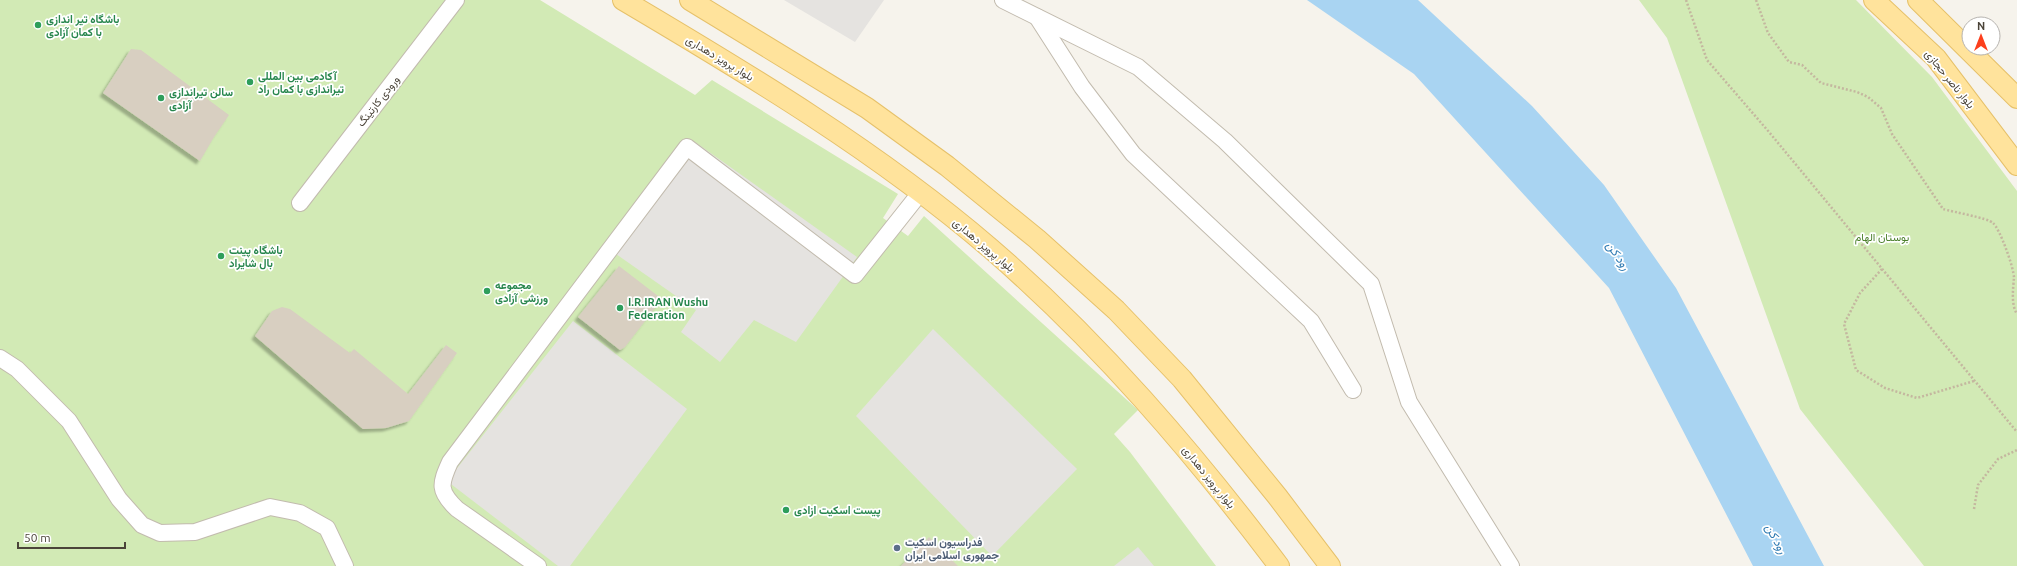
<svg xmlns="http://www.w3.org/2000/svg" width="2017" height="566" font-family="Ubuntu,Vazirmatn,sans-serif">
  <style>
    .green { fill: #d2eab5 }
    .parking { fill: #e5e3e0 }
    .water { fill: #a9d4f2 }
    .building { fill: #d8cfc1; filter: url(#shadow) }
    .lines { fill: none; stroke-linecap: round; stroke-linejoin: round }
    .minor-casing { stroke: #c2bbae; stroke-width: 18 }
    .major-casing { stroke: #e6c16a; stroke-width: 22 }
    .path { stroke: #c4b79f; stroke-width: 2.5; stroke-dasharray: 2 2; stroke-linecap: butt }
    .minor { stroke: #fff; stroke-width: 16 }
    .major { stroke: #ffe39c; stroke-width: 20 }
    .leisure-dot { fill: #2e9e5b; stroke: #fff; stroke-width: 1.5 }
    .service-dot { fill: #5c6f8a; stroke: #fff; stroke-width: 1.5 }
    .labels { text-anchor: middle; stroke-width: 3.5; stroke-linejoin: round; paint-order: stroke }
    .leisure-label { font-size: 11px; font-weight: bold; fill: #27864d; stroke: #fff; text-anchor: start }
    .street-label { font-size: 11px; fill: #4b4439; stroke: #fff }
    .park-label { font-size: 11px; fill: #4a7f2a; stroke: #fff }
    .service-label { font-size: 11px; font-weight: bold; fill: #4e5e75; stroke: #fff; text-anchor: start }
    .water-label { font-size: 12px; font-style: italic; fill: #2e7ab2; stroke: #fff }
  </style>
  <defs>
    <filter id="shadow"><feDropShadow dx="-3.5" dy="3.5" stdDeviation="1" flood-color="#0004"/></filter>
  </defs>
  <rect width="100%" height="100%" fill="#f6f3ec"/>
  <g class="green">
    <path d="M0 0H540L695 95 712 80 898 194 883 218 908 236 924 216 1138 410 1114 434 1130 452 1216 566H0Z"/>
    <path d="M1639 0H1856L1932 77 2017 191V566H1924L1800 409 1667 38Z"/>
  </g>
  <g class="parking">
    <path d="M784 0H884L855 42Z"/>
    <path d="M695 142 857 257 796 342 754 320 720 362 681 332 696 310 616 254Z"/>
    <path d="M573 321 687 409 570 566H558L447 481Z"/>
    <path d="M933 329 1077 469 992 556 856 416Z"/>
    <path d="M1138 547 1154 566H1114Z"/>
  </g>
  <path class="water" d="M1307 0H1418L1532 106 1604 185 1676 288 1824 566H1753L1609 288 1414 74Z"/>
  <g class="building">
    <path d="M131 49 141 50 229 115 214 137 200 161 103 93Z"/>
    <path d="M619 266 662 299 625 347 620 350 578 317Z"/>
    <path d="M282 307 290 309 350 353 354 349 408 394 446 345 457 353 409 421 386 428 363 429 255 336 272 311Z"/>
    <path d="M929 537 958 566H901Z"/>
  </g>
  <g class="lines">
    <g class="minor-casing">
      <g id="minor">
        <path d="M1003 0 1138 67 1225 141 1371 284 1409 402 1511 566"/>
        <path d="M1037 17 1082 87 1133 154 1311 321 1353 390"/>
        <path d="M300 203 456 0"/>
        <path d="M0 358 17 369 69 421 119 499 142 525 160 533 195 532 270 507 300 513 327 528 345 566"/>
        <path d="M538 566 457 509C438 491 440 484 450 462L687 147 855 275 920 193"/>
      </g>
    </g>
    <g class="major-casing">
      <g id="major">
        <path d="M623 0C750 75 878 152 990 248 1099 342 1193 452 1279 566"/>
        <path d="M690 0 867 108 947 166 1037 239 1116 310 1182 379 1277 496 1330 566"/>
        <path d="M1874 0 1936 58 2017 165"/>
        <path d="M1918 0 2017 98"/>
      </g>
    </g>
    <g class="path">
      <path d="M1686 0 1707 60 1769 132 2017 432"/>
      <path d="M1756 0 1768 33 1789 62 1802 65 1821 83 1857 92 1868 97 1881 108 1892 134 1943 209C1953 212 1988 218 1993 223 2000 229 2014 268 2014 278 2013 289 2011 305 2017 314"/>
      <path d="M1882 269 1860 293 1844 324 1856 370 1885 388 1917 398 1974 381"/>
      <path d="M1974 509 1978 485 1998 459 2017 450"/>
    </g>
    <use href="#minor" class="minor"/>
    <use href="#major" class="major"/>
  </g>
  <g class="leisure-dot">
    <circle cx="38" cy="25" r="4"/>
    <circle cx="250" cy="82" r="4"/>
    <circle cx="161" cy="98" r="4"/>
    <circle cx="221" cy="256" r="4"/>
    <circle cx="487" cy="291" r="4"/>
    <circle cx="620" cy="308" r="4"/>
    <circle cx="786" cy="510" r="4"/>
  </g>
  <circle class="service-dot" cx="897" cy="548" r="4"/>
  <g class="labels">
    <g class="leisure-label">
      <text x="46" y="23">باشگاه تیر اندازی<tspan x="46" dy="13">با کمان آزادی</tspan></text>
      <text x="258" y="80">آکادمی بین المللی<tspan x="258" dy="13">تیراندازی با کمان راد</tspan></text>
      <text x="169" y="96">سالن تیراندازی<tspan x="169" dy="13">آزادی</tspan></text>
      <text x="229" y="254">باشگاه پینت<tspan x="229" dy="13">بال شایراد</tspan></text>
      <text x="495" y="289">مجموعه<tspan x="495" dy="13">ورزشی آزادی</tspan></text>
      <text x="628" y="306">I.R.IRAN Wushu<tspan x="628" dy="13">Federation</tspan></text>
      <text x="794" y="514">پیست اسکیت ازادی</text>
    </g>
    <g class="street-label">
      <text transform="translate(720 58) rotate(31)" y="4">بلوار پرویز دهداری</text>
      <text transform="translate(1950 79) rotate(51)" y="4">بلوار ناصر حجازی</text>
      <text transform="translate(378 101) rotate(-52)" y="4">ورودی کارتینگ</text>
      <text transform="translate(984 245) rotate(40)" y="4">بلوار پرویز دهداری</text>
      <text transform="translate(1209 477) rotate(51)" y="4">بلوار پرویز دهداری</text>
    </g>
    <g class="park-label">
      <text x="1882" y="241">بوستان الهام</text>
    </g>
    <g class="service-label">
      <text x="905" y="546">فدراسیون اسکیت<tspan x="905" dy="13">جمهوری اسلامی ایران</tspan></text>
    </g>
    <g class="water-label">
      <text transform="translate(1618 256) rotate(56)" y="4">رود کن</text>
      <text transform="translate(1776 539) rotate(62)" y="4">رود کن</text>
    </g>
  </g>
  <g transform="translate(1981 36)"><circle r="19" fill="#ffffff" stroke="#b7b4b0"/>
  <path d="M0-3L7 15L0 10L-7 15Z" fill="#fc3f1d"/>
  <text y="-6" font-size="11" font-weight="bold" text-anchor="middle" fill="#4b4439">N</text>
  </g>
  <path d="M18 542v6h107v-6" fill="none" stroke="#4b4439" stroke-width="2"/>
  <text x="24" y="542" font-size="12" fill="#4b4439" stroke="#ffffff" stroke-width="3" paint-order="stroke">50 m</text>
</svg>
